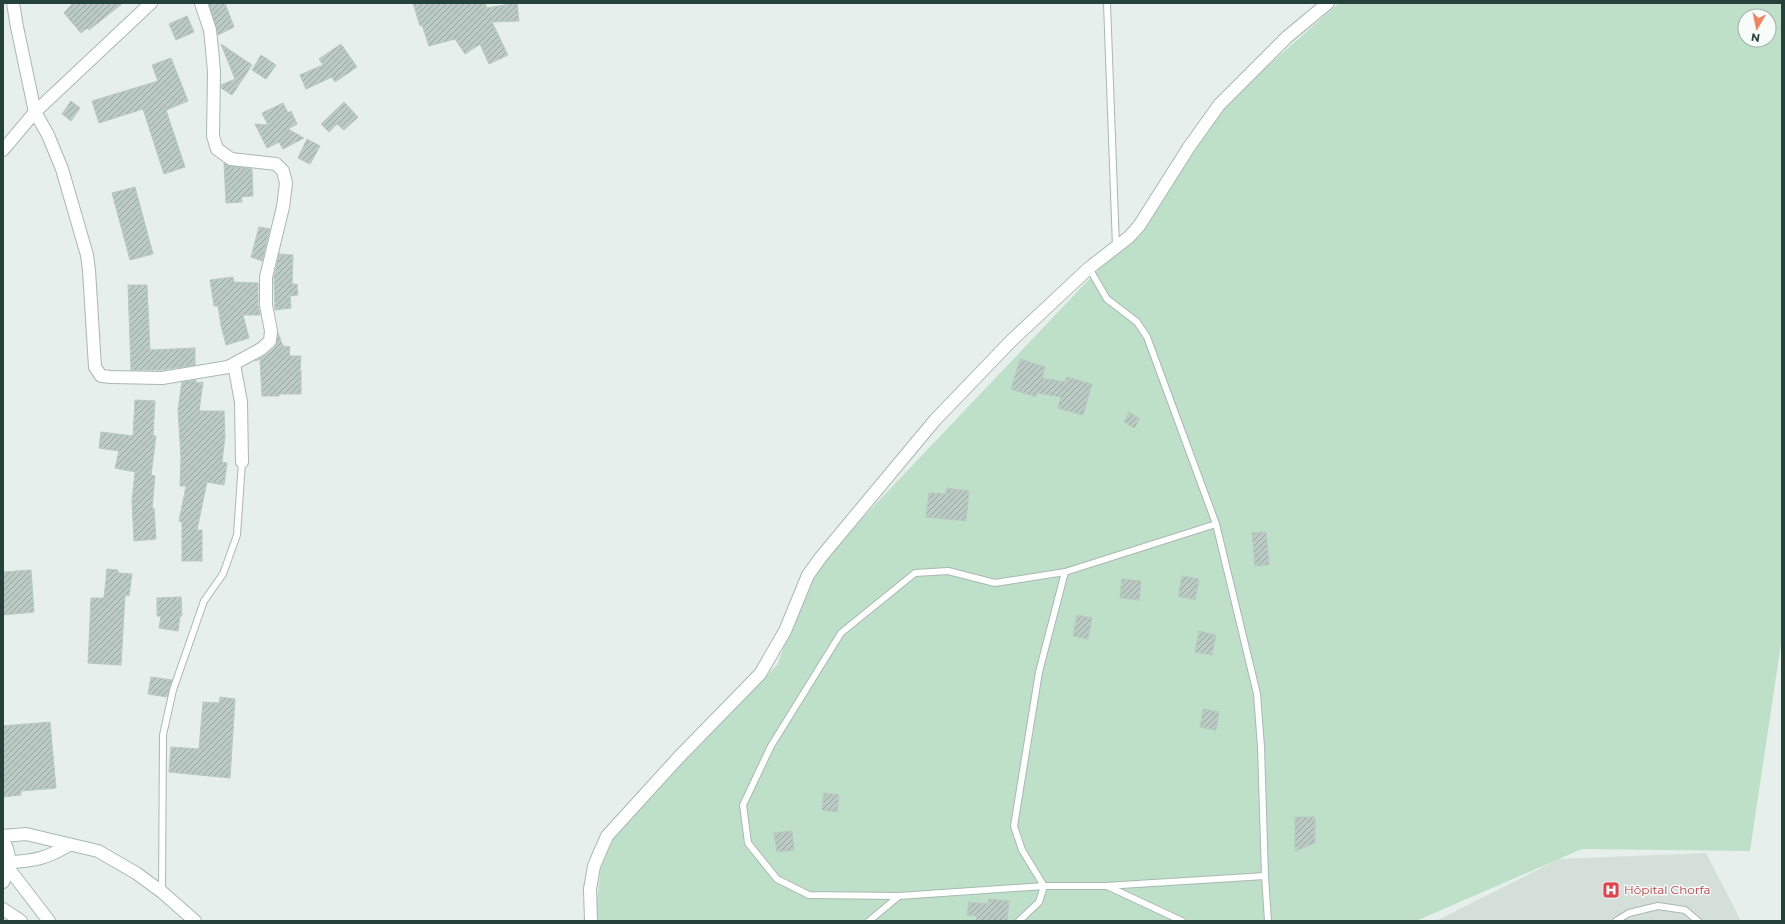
<svg xmlns="http://www.w3.org/2000/svg" width="1785" height="924" font-family="Montserrat,sans-serif">
  <style>
    .built { fill: #d4dfda }
    .green { fill: #bfe0c8; fill-rule: evenodd }
    .building { fill: url(#building-hatch); stroke: #b8c9c2 }
    .lines { fill: none; stroke-linecap: round; stroke-linejoin: round }
    .lane-casing { stroke: #a8b8b2; stroke-width: 8 }
    .street-casing { stroke: #a8b8b2; stroke-width: 14 }
    .secondary-casing { stroke: #a4bbb3; stroke-width: 14 }
    .lane { stroke: #fff; stroke-width: 6 }
    .street { stroke: #fff; stroke-width: 12 }
    .secondary { stroke: #fff; stroke-width: 12 }
    .labels { text-anchor: middle; stroke-width: 3; stroke-linejoin: round; paint-order: stroke }
    .health-label { font-size: 12px; fill: #be3a42; stroke: #f7fbf9; text-anchor: start }
  </style>
  <defs>
    <pattern id="building-hatch" width="6" height="6" patternUnits="userSpaceOnUse"><rect width="6" height="6" fill="#bbcac4"/><path d="M-1 1l2-2M0 6l6-6M5 7l2-2" fill="none" stroke="#98a6a0"/></pattern>
  </defs>
  <rect width="100%" height="100%" fill="#e6efeb"/>
  <path class="built" d="M1706 853 1741 921H1436L1559 859Z"/>
  <path class="green" d="M1339 3H1782V637L1750 851 1582 849 1416 921H598L596 907 604 842 777 665 814 569 1116 251 1200 126ZM1745 16H1769V40H1745Z"/>
  <g class="building">
    <path d="M73 3H123L89 30 87 28 81 33 64 13Z"/>
    <path d="M214 3H225L234 27 218 35 209 5Z"/>
    <path d="M413 3H486V8L517 3 519 21 492 22 508 55 489 64 480 44 465 54 455 39 429 46 422 25 420 26Z"/>
    <path d="M187 16 194 32 176 40 169 24Z"/>
    <path d="M221 44 252 65 232 95 221 88V85L235 79Z"/>
    <path d="M341 44 357 67 335 82 332 77 306 89 300 75 323 65 319 59Z"/>
    <path d="M261 55 276 65 266 79 252 70Z"/>
    <path d="M171 58 188 101 166 110 185 167 164 174 143 109 99 123 92 101 158 81 152 65Z"/>
    <path d="M71 101 80 108 71 121 62 114Z"/>
    <path d="M344 102 358 117 344 130 337 124 329 132 321 124Z"/>
    <path d="M283 103 288 113 291 111 297 124 288 129 304 138 283 149 279 142 267 148 255 124 268 125 262 113Z"/>
    <path d="M307 139 320 146 310 164 298 158Z"/>
    <path d="M224 163 230 166 252 169 253 196 241 197 242 202 226 203Z"/>
    <path d="M135 187 153 254 130 260 112 193Z"/>
    <path d="M259 227 270 229 262 261 251 257Z"/>
    <path d="M279 254 293 255 292 284H297L298 295 290 296 291 308 275 310 274 278Z"/>
    <path d="M233 277 234 282 258 283V305L260 315H243L249 338 226 345 221 325 218 306H214L210 280Z"/>
    <path d="M128 285H147L150 350 195 348V365L161 370H131Z"/>
    <path d="M278 333 283 346 290 347 289 356H301L300 371H301V394H279V396H262L260 359 255 361 266 355 275 347Z"/>
    <path d="M1020 359 1045 367 1042 378 1065 382 1067 377 1092 384 1083 415 1058 408 1061 397 1037 393 1036 397 1011 389Z"/>
    <path d="M196 380V383L203 382 199 411H224L225 436 222 462 227 463 224 485 207 482 197 530H202V561H182V522L179 521 186 486H180L181 458 178 410 182 382Z"/>
    <path d="M135 400 155 401 153 436H156L151 475 155 476 152 509 154 508 156 539 134 541 132 501 135 472 115 468 119 451 99 448 101 432 133 436Z"/>
    <path d="M1129 412 1140 419 1134 428 1124 422Z"/>
    <path d="M946 488 969 491 966 521 926 517 929 493 946 494Z"/>
    <path d="M1266 532 1269 565 1255 566 1252 533Z"/>
    <path d="M107 569 118 570V573L132 574 129 596 125 595 121 665 88 663 91 598H104Z"/>
    <path d="M31 570 34 612 3 615V572Z"/>
    <path d="M1182 576 1199 579 1195 600 1178 596Z"/>
    <path d="M1122 579 1141 581 1139 600 1120 598Z"/>
    <path d="M181 597 182 616H180L178 631 159 628 161 616H157V598Z"/>
    <path d="M1077 615 1092 618 1088 639 1073 636Z"/>
    <path d="M1199 631 1216 635 1212 655 1195 652Z"/>
    <path d="M151 677 172 680 167 697 148 694Z"/>
    <path d="M220 697 235 699 230 778 169 772 171 747 199 749 203 702 219 703Z"/>
    <path d="M1203 709 1219 712 1216 730 1200 727Z"/>
    <path d="M50 722 56 788 21 791V795L3 797V726Z"/>
    <path d="M824 793 839 795 837 812 822 810Z"/>
    <path d="M1295 817H1315V843L1295 851Z"/>
    <path d="M792 831 794 850 777 852 774 833Z"/>
    <path d="M989 899 1009 901 1007 921H976L977 916 967 915 969 902 988 904Z"/>
  </g>
  <g class="lines">
    <g class="lane-casing">
      <g id="lane">
        <path d="M1107 3 1116 247"/>
        <path d="M1089 268 1107 299 1137 322 1147 337 1216 524 1257 694 1261 747 1265 876 1268 921"/>
        <path d="M1216 524 1065 572 995 583 948 571 915 573 841 633 771 746 743 805 748 843 777 879 809 895 899 896 1044 886H1105L1265 876"/>
        <path d="M1107 886 1182 921"/>
        <path d="M162 892 163 735 173 690 204 601 223 574 237 535 242 462"/>
        <path d="M869 921 899 896"/>
        <path d="M1019 921 1039 902 1044 886 1022 850 1014 826 1039 672 1065 572"/>
        <path d="M1616 921 1629 913 1658 906 1685 910 1698 921"/>
      </g>
    </g>
    <g class="street-casing">
      <g id="street">
        <path d="M13 3 17 27 35 112 48 135 62 169 87 255 89 270 95 367 101 376 111 377 162 378 228 367 261 349 270 341 271 331 266 305V277L283 207 286 183 283 171 276 164 231 159 217 149 213 136 214 72 212 49 210 30 201 3"/>
        <path d="M3 150 35 112 151 3"/>
        <path d="M234 364 241 402 242 462"/>
        <path d="M591 921 590 889 594 866 607 836 679 757 760 674 785 631 808 575 821 557 935 420 1012 340 1089 268 1129 237 1139 226 1189 147 1219 105 1287 37 1328 3"/>
      </g>
    </g>
    <g class="secondary-casing">
      <g id="secondary">
        <path d="M3 836 26 834 98 851 136 873 162 892 195 921"/>
        <path d="M3 840C11 854 11 868 3 882"/>
        <path d="M10 862C35 861 47 858 69 845"/>
        <path d="M9 869 49 921"/>
        <path d="M3 909 21 921"/>
      </g>
    </g>
    <use href="#lane" class="lane"/>
    <use href="#street" class="street"/>
    <use href="#secondary" class="secondary"/>
  </g>
  <defs>
    <g id="hospital-square" transform="scale(0.9)"><rect x="-9" y="-9" width="18" height="18" rx="4" fill="#e0444e" stroke="#f7fbf9"/><path d="M-5-5h3v3.5h4V-5h3V5h-3V1.5h-4V5h-3Z" fill="#fff"/></g>
  </defs>
  <g fill-rule="evenodd">
    <use href="#hospital-square" x="1611" y="890"/>
  </g>
  <g class="labels">
    <g class="health-label">
      <text x="1624" y="894">Hôpital Chorfa</text>
    </g>
  </g>
  <rect width="1785" height="924" fill="none" stroke="#24423a" stroke-width="8"/>
  <g transform="translate(1757 28) rotate(189)"><circle r="19" fill="#f7fbf9" stroke="#a3b1ad"/>
  <path d="M0-3L7 15L0 10L-7 15Z" fill="#f4845f"/>
  <text y="-6" font-size="11" font-weight="bold" text-anchor="middle" fill="#24423a">N</text>
  </g>
</svg>
